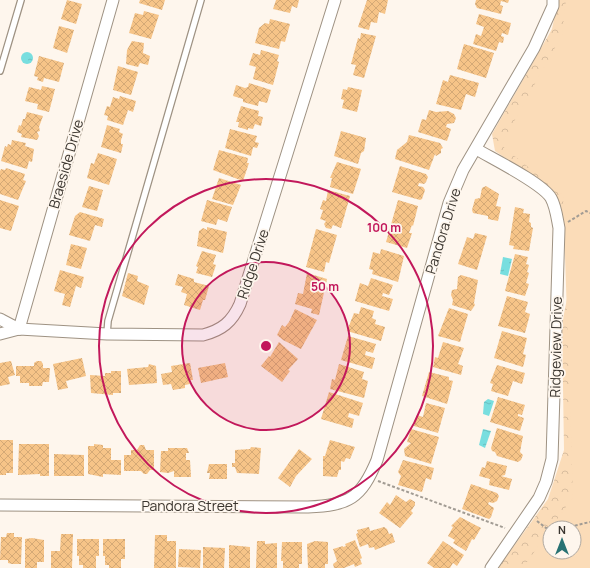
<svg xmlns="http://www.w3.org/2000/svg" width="590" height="568" font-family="Manrope,sans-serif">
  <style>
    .forest { fill: url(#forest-crowns); fill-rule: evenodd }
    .park { fill: #fbdcb8 }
    .water { fill: url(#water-ripples) }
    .building { fill: url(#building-cross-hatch) }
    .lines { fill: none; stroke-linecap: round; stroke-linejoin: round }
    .lane-casing { stroke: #9e9283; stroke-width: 8 }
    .street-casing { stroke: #9e9283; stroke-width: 13 }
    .path { stroke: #a29c94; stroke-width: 2; stroke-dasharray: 3 2; stroke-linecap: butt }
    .lane { stroke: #fff; stroke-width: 5.5 }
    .street { stroke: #fff; stroke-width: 11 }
    .ring { fill: none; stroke: #c2185b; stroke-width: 2 }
    .labels { text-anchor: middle; stroke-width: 3.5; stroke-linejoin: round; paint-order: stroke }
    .street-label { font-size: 14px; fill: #3a352f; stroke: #fef6ed }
    .centre { fill: #c2185b; stroke: #fef6ed; stroke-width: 2 }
    .ring-label { font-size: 12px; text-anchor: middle; font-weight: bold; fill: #c2185b; stroke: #fef6ed; stroke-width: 3.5; stroke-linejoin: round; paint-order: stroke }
  </style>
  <defs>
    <pattern id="forest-crowns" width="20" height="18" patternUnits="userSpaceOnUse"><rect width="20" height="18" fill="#fbdcb8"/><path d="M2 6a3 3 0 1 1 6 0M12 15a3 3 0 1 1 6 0" fill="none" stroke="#d8bd9e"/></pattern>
    <pattern id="water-ripples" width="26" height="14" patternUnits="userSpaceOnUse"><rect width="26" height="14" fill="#78dedf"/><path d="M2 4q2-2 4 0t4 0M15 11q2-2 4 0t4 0" fill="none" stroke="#69bfc0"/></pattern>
    <pattern id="building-cross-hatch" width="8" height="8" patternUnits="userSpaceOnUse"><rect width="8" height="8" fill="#f6c488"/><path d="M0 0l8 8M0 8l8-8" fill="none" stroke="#d4a976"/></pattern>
  </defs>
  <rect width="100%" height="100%" fill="#fef6ed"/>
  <path class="forest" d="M558 0H590V568H498L548 499 564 450 562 324 572 273 550 189 495 151 492 134 552 29ZM550 528H574V552H550Z"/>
  <path class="park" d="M566 0H590V568H523L550 529V552H574V528H551L573 497 563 195 501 145 562 35Z"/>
  <g class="water">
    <circle cx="27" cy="58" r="6"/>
    <path d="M503 257 512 259 508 276 500 274Z"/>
    <path d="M488 399 494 401 489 416 483 414 484 402Z"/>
    <path d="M483 429 491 431 485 448 479 445Z"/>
  </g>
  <g class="building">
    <path d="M67 0 82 4 76 24 61 19Z"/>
    <path d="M140 0H165L162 10 139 3Z"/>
    <path d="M276 0H299L297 8 292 6 290 13 273 9Z"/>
    <path d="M367 0H388L385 14 379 12 377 23 371 22 369 30 358 27Z"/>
    <path d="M476 0H509L508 3 501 1 500 5 503 6 501 14 477 8 475 4Z"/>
    <path d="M144 11 159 15 151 39 129 33 135 13 143 15Z"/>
    <path d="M479 14 511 23 508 35 502 33 501 36 504 37 503 43 499 42 496 51 473 44 476 34 481 36 484 27 476 24Z"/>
    <path d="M270 19 290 24 285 42 281 41 279 49 255 43 259 28 265 23 269 24Z"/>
    <path d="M59 26 74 30 67 53 53 48Z"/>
    <path d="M361 33 376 36 364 78 353 75 356 65 351 64 358 38 360 39Z"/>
    <path d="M132 41 144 43 143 53 150 56 148 65 140 63 138 67 126 64 127 50Z"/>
    <path d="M464 44 494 53 486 78 457 69Z"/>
    <path d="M261 50 279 55 277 61 279 62 273 85 253 79 256 67 249 65 253 53 260 55Z"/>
    <path d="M39 56 64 63 59 82 44 78 43 82 37 80 38 77 34 76Z"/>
    <path d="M118 66 138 72 131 95 113 90Z"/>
    <path d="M450 75 479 83 475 97 466 94 461 110 436 104 443 80 448 82Z"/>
    <path d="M249 83 271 90 267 103 259 101 258 106 243 102V99L233 96 236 85 245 88 248 87Z"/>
    <path d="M42 86 55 89 49 112 37 109 38 104 25 101 29 87 41 90Z"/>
    <path d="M348 87 362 90 357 112 342 108 344 100 341 99 343 89 347 90Z"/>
    <path d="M120 96 136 101 133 112 128 110 123 125 107 120 108 116 104 115 107 106 110 107 113 97 119 99Z"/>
    <path d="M241 106 259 111 258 116 263 117 261 126 255 124 253 129 248 128V130L238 127 239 122H236Z"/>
    <path d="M429 110 436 112 448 111 454 114 456 118 454 123 447 124 446 127 451 129 447 141 418 132 422 119 426 120Z"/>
    <path d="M27 112 43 116 39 127 40 131 37 132 39 136 37 140 21 137 22 134 17 132 19 125 21 126 23 119H25Z"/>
    <path d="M107 125 120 129 119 132 123 134 121 140V144H123L121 153 101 147Z"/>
    <path d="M230 129 257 136 255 142 259 143 257 148 253 147 251 156 225 148Z"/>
    <path d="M341 131 366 138 364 151 361 153 358 164 334 156Z"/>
    <path d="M409 135 440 143 443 148 441 149V153L436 156 435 154 429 170 395 159 397 150 407 142Z"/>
    <path d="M12 140 26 143 25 146 34 149 32 162 29 161 27 169 1 161 5 146 7 147 8 144 11 145Z"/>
    <path d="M219 150 248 158 247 163H249L243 181 213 170Z"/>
    <path d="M98 153 117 159 109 185 87 178 91 163 94 164Z"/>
    <path d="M337 162 361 169 353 194 330 187 332 178H330Z"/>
    <path d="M400 166 426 174 428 177 426 182 424 184 419 183 418 186 423 187 425 190 422 199 420 200 392 192Z"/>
    <path d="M6 168 25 174 23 180 26 181 18 200 0 194V171L1 169 5 170Z"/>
    <path d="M219 178 241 185 233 205 212 199Z"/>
    <path d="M89 186 103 190 97 211 82 207Z"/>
    <path d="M486 186 499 194 496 206 501 207 498 221 488 219V216L473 213 472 210 475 199 480 198 482 188Z"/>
    <path d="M328 190 350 196 341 228 333 225 331 229 326 228 324 224 326 221 320 219 323 210 320 209 323 200 326 201Z"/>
    <path d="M0 200 19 206 11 231 0 228Z"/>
    <path d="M207 200 232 207 227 222 218 219 216 225 201 221Z"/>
    <path d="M398 200 418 206 413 226 412 225 409 233H412L407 248 386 242Z"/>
    <path d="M515 207 524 209 523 213 530 214 529 222 531 223V227L533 228 529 251 513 249 514 246 509 245Z"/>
    <path d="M80 212 104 219 102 227 95 225 90 241 69 235 75 216Z"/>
    <path d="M207 227 227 232 223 253 197 246 199 231 203 228 207 230Z"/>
    <path d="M316 229 337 235 329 263 326 262 324 272 306 267Z"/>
    <path d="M475 233 487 236 477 270 458 264 467 237 473 239Z"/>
    <path d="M71 244 87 248 81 269 66 265Z"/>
    <path d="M381 249 404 256 398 282 372 274 373 270 369 269 373 252 380 254Z"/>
    <path d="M202 251 216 255 213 264 216 265 212 277 196 273 198 267 196 266Z"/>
    <path d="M515 254 528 257 526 264 529 265 527 272 529 273 526 283 529 284 525 296 505 291Z"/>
    <path d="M60 270 84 277 81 288 76 286 70 307 62 305 65 294 54 291Z"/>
    <path d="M128 273 138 276 137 281 149 286 144 305 122 296Z"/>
    <path d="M307 273 327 279 319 315 311 313 312 309 295 304 298 293 303 294Z"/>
    <path d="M178 274 194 279V282L209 286 205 300H203L200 310 184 305 187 294 181 292 183 287 175 285Z"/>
    <path d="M461 275 478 280 474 303 475 305 471 311 452 305 453 300 451 295 452 290 457 289 458 277Z"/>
    <path d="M371 278 393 285 389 295 383 293 382 296 393 299 389 311 355 301 360 283 368 286Z"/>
    <path d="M507 296 528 302 525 312 530 314 525 333 498 326Z"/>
    <path d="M361 307 374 311 372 318 376 320 375 324 385 327 381 341 347 331 354 313 359 314Z"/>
    <path d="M449 308 468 314 460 342 438 336Z"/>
    <path d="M295 309 317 320 301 349 283 340 277 335 282 325 285 327 289 322Z"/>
    <path d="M502 331 527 338 523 354 526 355 523 367 494 358Z"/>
    <path d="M348 336 376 344 373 353 366 351 365 355 375 358 372 369 341 360Z"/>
    <path d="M279 342 298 359 288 370 290 371 282 382 261 366 269 356 270 357Z"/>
    <path d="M443 342 464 348 458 364 463 366 461 375 433 367 435 357 438 358Z"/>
    <path d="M82 358 86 376 66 381 68 388 58 390 53 364Z"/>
    <path d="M11 361 15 375 8 377 10 384 0 386V363Z"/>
    <path d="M37 361H41L43 364V368H50L49 382H43L42 386H29V383H20V376H16V366H34V363Z"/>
    <path d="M190 363 193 380H189L190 384 185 385V388L173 390 171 384 163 385 161 374 172 372 171 366Z"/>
    <path d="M225 363 228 377 201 383 198 368Z"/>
    <path d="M149 364 156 366 157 383 129 385 127 369 148 367Z"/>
    <path d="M339 364 364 372 362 379 368 381 364 398 330 389 332 379 335 380Z"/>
    <path d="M497 365 525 373 522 384 513 381 508 396 491 391 493 384 490 383Z"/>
    <path d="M111 371H121V393H113V395L91 393 90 375 105 376V373H111Z"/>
    <path d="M429 372 449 377V380L453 381 447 404 422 396Z"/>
    <path d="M329 392 363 403 359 416 349 413 348 417 354 419 352 428 321 419Z"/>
    <path d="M498 397 525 405 522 415 518 414V416L524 418 520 431 490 422Z"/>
    <path d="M426 403 445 408 438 433 414 426 417 415 423 417Z"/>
    <path d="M497 428 523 436 520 452 523 455 521 460 518 462 497 456 495 452 492 451 491 448Z"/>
    <path d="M411 429 439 437 431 464 405 456 404 449 411 443 407 442Z"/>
    <path d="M0 440H13V473H6V475H0Z"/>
    <path d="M330 440 355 447 350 459 346 458 344 462 341 461V470H339L337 477 323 476V456H325Z"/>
    <path d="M19 444H49V476H40V474L18 475Z"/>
    <path d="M94 444 103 445V448H111V460H121V475L103 474V477L88 474V446H94Z"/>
    <path d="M140 445H144L146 450H154V470H150L147 474H144L141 471H124V455H131V450H137Z"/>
    <path d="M251 447 261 448 259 474 237 473 235 467H232V463H235V450L250 449Z"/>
    <path d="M168 448H187L189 453H186V460H190L191 477H174V471L168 473 160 472 161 451H168Z"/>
    <path d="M299 449 312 459 296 476 290 487 278 478Z"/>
    <path d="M54 454 84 455V476H54Z"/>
    <path d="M403 460 434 468 431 480 426 478 422 492 398 485 401 476 398 472Z"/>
    <path d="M487 461 507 466 505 475 501 476 512 479 509 490 489 485 490 479 479 476 482 467 485 468Z"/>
    <path d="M209 464H227V479H209L210 473H207Z"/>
    <path d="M471 484 497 493 499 496 497 501 493 503 489 502 488 504 494 508 491 517 489 519 462 509Z"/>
    <path d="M396 495 406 502 410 499 415 502V505L411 511 413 513 400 528 379 513 387 502 390 505Z"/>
    <path d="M460 517 481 528 474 540 472 539 466 551 453 543 455 540 448 536 453 527 451 526Z"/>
    <path d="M369 527 370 531 384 527 387 529 389 534 392 533 395 542 375 550 374 547 369 548 368 544 360 547 356 534 358 533 357 530Z"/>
    <path d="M7 533H14V537H22L21 564H12L8 563V560H0L1 537H6Z"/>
    <path d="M61 534H73L72 568H51V551H60Z"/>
    <path d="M155 535H167V541H176V568H154Z"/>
    <path d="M32 538 44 540V562H37V568H25V539Z"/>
    <path d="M77 539H99V556H96V568H83V565H79V556H77Z"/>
    <path d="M103 539H125V559H121V568H109V565H105V556H103Z"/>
    <path d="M355 540 362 558 360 559 362 564 355 567 354 564 344 568H334L333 564 337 561 333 549 343 546V547L346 546 345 544Z"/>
    <path d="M257 541H265V544L277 543V568H256Z"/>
    <path d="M315 541 328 542V564H325V568H308L307 544Z"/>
    <path d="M443 541 464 555 457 566 453 563 450 568H434L427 563Z"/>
    <path d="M282 542H302V564H299V568H283V561H281Z"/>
    <path d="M229 545 250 547V568H229Z"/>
    <path d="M203 547 225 548 224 568H203Z"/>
    <path d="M179 549 201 550 200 568 178 567Z"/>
  </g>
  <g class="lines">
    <g class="lane-casing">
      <g id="lane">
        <path d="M0 71 21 0"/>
        <path d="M107 334 108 321 201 0"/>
      </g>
    </g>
    <g class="street-casing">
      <g id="street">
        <path d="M476 149C493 159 542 183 551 198 556 207 557 218 559 228L552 459 546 482 539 498 491 568"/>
        <path d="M0 319 19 329"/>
        <path d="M19 329 113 0"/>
        <path d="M0 334 19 329 107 334 203 335C222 330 232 322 240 304L335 0"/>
        <path d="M0 505 308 507C349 505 361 499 377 460L449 203 463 170 534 48 553 6V0"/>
      </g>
    </g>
    <g class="path">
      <path d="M568 222 586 211 590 213"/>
      <path d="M378 481 505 528"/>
      <path d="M537 521 546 528H551"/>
      <path d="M565 528 590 522"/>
    </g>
    <use href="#lane" class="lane"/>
    <use href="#street" class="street"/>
  </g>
  <circle cx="266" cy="346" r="84" fill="#c2185b" fill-opacity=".12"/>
  <g class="ring">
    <circle cx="266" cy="346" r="84"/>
    <circle cx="266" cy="346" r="167"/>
  </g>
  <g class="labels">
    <g class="street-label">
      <text transform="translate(66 164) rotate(-74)" y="5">Braeside Drive</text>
      <text transform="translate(443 231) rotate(-73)" y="5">Pandora Drive</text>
      <text transform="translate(253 264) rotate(-72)" y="5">Ridge Drive</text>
      <text transform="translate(556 347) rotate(-89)" y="5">Ridgeview Drive</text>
      <text x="190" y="511">Pandora Street</text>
    </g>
  </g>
  <circle cx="266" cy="346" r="6" class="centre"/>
  <g class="ring-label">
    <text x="384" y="232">100 m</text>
    <text x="325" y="291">50 m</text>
  </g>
  <g transform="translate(562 540)"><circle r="19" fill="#fef6ed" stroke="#b0a9a1"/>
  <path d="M0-3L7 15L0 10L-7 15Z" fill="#287273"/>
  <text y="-6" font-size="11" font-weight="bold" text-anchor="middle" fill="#3a352f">N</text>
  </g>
</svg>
